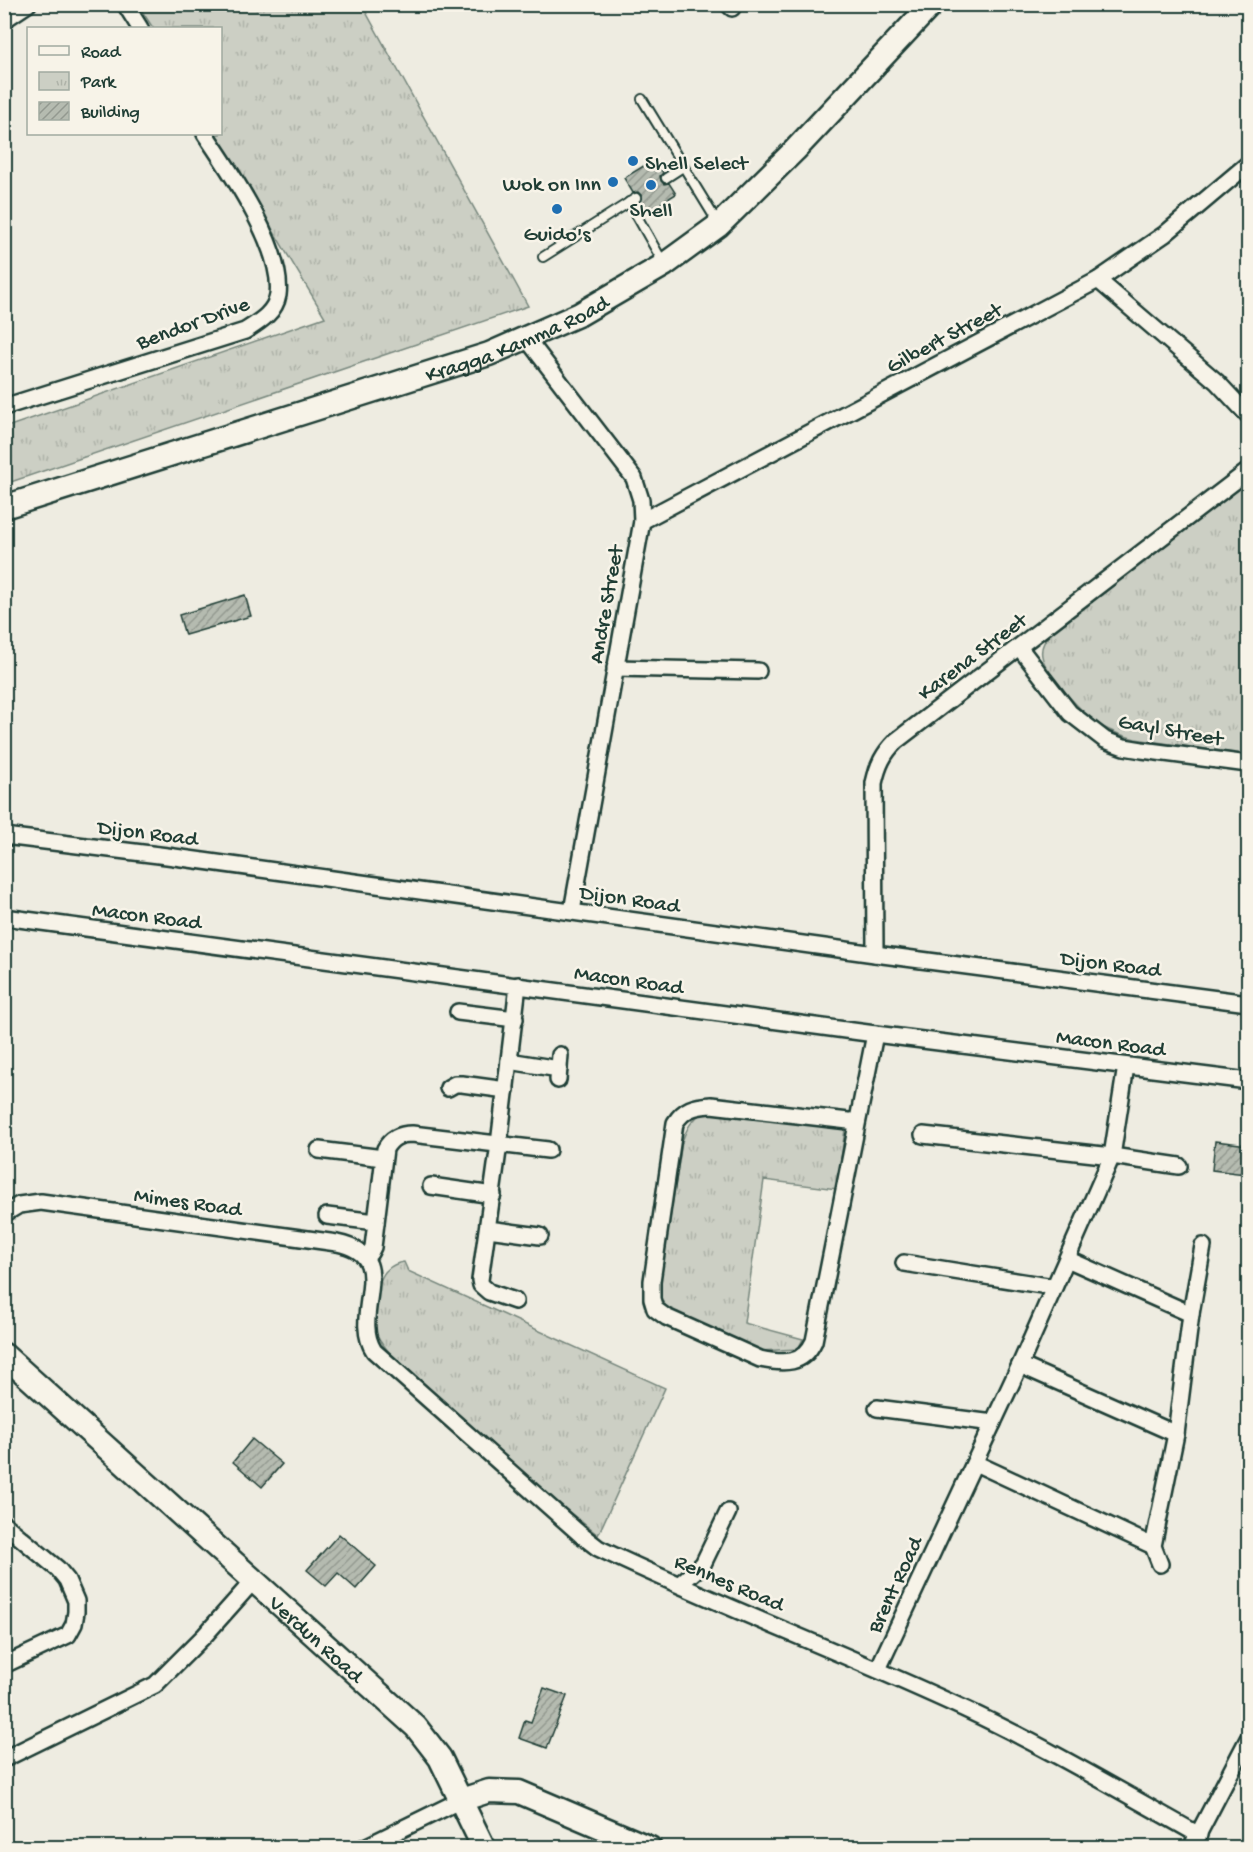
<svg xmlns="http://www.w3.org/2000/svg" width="1253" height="1852" font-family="'Gochi Hand',sans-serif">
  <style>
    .park { fill: url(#park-tufts); stroke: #76867c; stroke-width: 1.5 }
    .building { fill: url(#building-hatch); stroke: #1f3d34; stroke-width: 1.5 }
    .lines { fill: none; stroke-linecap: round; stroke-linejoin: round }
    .lane-casing { stroke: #1f3d34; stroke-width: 12 }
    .street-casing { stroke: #1f3d34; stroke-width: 20 }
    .secondary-casing { stroke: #1f3d34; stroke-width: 27 }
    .lane { stroke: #f7f3e8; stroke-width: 8 }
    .street { stroke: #f7f3e8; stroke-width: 15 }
    .secondary { stroke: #f7f3e8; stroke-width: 22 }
    .poi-dot { fill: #1f6fb2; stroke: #f7f3e8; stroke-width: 2 }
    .labels { text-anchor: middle; stroke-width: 5; stroke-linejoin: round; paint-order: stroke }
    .poi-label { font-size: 22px; fill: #1f3d34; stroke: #f7f3e8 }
    .street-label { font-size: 22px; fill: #1f3d34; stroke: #f7f3e8 }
  </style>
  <defs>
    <pattern id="park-tufts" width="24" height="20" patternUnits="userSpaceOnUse" patternTransform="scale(1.5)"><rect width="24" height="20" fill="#cccfc4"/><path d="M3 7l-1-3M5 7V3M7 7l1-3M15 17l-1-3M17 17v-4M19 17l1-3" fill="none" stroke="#afb3a9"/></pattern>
    <pattern id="building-hatch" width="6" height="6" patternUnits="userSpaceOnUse" patternTransform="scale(1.5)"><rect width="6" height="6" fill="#b5bbb0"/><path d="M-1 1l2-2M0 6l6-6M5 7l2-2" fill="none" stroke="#939990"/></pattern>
  </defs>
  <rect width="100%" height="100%" fill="#eeece1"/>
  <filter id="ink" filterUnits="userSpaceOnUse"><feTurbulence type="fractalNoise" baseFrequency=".0167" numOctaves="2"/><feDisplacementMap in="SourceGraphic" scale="12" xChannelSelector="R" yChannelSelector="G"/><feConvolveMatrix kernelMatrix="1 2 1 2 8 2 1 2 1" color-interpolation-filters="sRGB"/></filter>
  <g filter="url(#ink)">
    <g class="park">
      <path d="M138 5H362L528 306 5 484 4 428 325 317 215 134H220V28H153Z"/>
      <path d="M1248 480V755L1135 739C1123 736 1112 732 1101 726 1085 716 1045 674 1042 656 1040 645 1046 639 1053 631Z"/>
      <path d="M705 1111 845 1129 837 1189 764 1180 744 1323 803 1339 798 1349 759 1351 672 1314 662 1301 659 1289 682 1142C687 1127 692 1119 705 1111Z"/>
      <path d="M404 1262 408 1271 665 1388 598 1535 548 1495 389 1352C383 1345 377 1337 374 1328 371 1315 377 1279 387 1270 392 1265 397 1263 404 1262Z"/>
    </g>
    <g class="building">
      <path d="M655 159 663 173 660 176 661 181 664 184 669 183 676 194 645 213 639 203 641 195 638 192 633 193 624 178Z"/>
      <path d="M245 595 251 616 185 635 179 615Z"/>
      <path d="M1215 1141 1248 1145 1245 1174 1212 1170Z"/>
      <path d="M252 1439 282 1464 262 1487 233 1462Z"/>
      <path d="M339 1534 376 1566 356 1589 338 1573 326 1586 307 1570Z"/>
      <path d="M544 1688 567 1696 547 1748 519 1738 525 1720 531 1722Z"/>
    </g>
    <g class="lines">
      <g class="lane-casing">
        <g id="lane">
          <path d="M642 99 718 223"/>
          <path d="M666 178 683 167"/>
          <path d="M629 202 664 264"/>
          <path d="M543 257 636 198"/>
        </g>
      </g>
      <g class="street-casing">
        <g id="street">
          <path d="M125 4 140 28"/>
          <path d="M728 4 732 8"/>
          <path d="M4 20 28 4"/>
          <path d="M1098 280 1217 382 1248 415"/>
          <path d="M527 339 634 478 641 500 642 521 572 911"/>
          <path d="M4 407 245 331C259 322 275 313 278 295 284 249 230 171 205 134"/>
          <path d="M642 521 1098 280 1165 234 1248 164"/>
          <path d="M1019 647 1070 713 1105 740 1124 747 1142 750 1248 764"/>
          <path d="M615 668 758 671"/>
          <path d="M4 836 167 856 875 954 1248 1003"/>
          <path d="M4 917 875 1034 1248 1081"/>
          <path d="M875 954 874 783C878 765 883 754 896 741L1248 471"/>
          <path d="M458 1012 515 1019"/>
          <path d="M509 1061 559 1069"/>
          <path d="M558 1080 560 1055"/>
          <path d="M448 1088 455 1084H462L506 1090"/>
          <path d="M857 1122 711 1105C694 1106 684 1109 675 1123L652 1281V1299L655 1309 666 1317 760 1359C784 1364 803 1365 814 1341L875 1034"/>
          <path d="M923 1135 1112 1156 1179 1166"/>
          <path d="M319 1150 383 1158"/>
          <path d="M431 1186 493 1195"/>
          <path d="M4 1214 19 1205 41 1202 337 1243C402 1256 349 1313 374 1351L580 1534 598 1548C719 1606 845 1653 967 1710 1046 1747 1122 1792 1199 1835"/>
          <path d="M327 1216 376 1222"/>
          <path d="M488 1229 540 1236"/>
          <path d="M365 1256 370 1253 373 1247 385 1149C391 1138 399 1134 412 1134L548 1150"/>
          <path d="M1067 1259 1191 1314"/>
          <path d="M904 1263 1054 1287"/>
          <path d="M515 1301 489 1292 481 1285 480 1280 499 1144 518 985"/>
          <path d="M1020 1365 1176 1434"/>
          <path d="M877 1408 993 1423"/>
          <path d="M975 1463 1153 1546"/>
          <path d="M4 1524 58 1569 67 1580 76 1601V1612L74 1624 68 1635 4 1665"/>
          <path d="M1160 1564 1153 1546 1176 1434 1191 1314 1203 1246"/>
          <path d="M680 1584 703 1564 728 1512"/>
          <path d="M878 1669 1020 1365 1112 1156 1126 1066"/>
          <path d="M4 1759 155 1685 205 1635 254 1580"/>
          <path d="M363 1848 461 1800"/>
          <path d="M1191 1848 1248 1739"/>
        </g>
      </g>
      <g class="secondary-casing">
        <g id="secondary">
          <path id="s1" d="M4 507 489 354 580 314 664 265 719 225 795 150 932 4"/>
          <path id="s2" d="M4 1355 416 1727 440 1758 484 1848"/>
          <path d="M461 1800 489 1791 519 1792 650 1848"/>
        </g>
      </g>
      <use href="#lane" class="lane"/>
      <use href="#street" class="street"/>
      <use href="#secondary" class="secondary"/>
    </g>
  </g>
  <g class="poi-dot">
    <circle cx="633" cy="161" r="6"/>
    <circle cx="613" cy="182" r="6"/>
    <circle cx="651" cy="185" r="6"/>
    <circle cx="557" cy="209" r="6"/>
  </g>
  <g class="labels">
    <g class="poi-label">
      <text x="645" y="169" text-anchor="start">Shell Select</text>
      <text x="601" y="190" text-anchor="end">Wok on Inn</text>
      <text x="651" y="216">Shell</text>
      <text x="557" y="240">Guido's</text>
    </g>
    <g class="street-label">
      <text transform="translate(192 321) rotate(-20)" y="8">Bendor Drive</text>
      <text dy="8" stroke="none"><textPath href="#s1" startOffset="540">Kragga Kamma Road</textPath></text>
      <text transform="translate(943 336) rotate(-28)" y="8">Gilbert Street</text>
      <text transform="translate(604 604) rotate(-80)" y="8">Andre Street</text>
      <text transform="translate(971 655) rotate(-37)" y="8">Karena Street</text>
      <text transform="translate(1171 728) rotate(10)" y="8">Gayl Street</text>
      <text transform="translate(148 831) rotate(7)" y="8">Dijon Road</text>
      <text transform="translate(630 897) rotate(8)" y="8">Dijon Road</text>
      <text transform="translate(147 914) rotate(7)" y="8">Macon Road</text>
      <text transform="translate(1111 962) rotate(7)" y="8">Dijon Road</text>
      <text transform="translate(629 978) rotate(8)" y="8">Macon Road</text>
      <text transform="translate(1111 1041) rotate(7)" y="8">Macon Road</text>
      <text transform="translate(188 1200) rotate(8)" y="8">Mimes Road</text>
      <text transform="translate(730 1581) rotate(23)" y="8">Rennes Road</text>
      <text transform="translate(893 1584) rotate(-65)" y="8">Brent Road</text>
      <text dy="8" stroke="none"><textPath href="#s2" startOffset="422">Verdun Road</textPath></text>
    </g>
  </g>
  <rect width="1253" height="1852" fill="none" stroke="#f7f3e8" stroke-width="24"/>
  <rect x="12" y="12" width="1229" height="1828" fill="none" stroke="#1f3d34" stroke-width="2" filter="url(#ink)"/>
  <rect x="27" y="27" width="195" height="108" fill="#f7f3e8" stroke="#a1aaa0" stroke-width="1.5"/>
  <rect x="39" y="46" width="30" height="9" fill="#f7f3e8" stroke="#a1aaa0" stroke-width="1.5"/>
  <text x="81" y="57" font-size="18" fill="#1f3d34">Road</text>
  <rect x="39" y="72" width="30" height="18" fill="url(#park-tufts)" stroke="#a1aaa0" stroke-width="1.5"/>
  <text x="81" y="87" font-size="18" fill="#1f3d34">Park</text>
  <rect x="39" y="102" width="30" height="18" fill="url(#building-hatch)" stroke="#a1aaa0" stroke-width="1.5"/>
  <text x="81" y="117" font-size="18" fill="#1f3d34">Building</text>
</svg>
